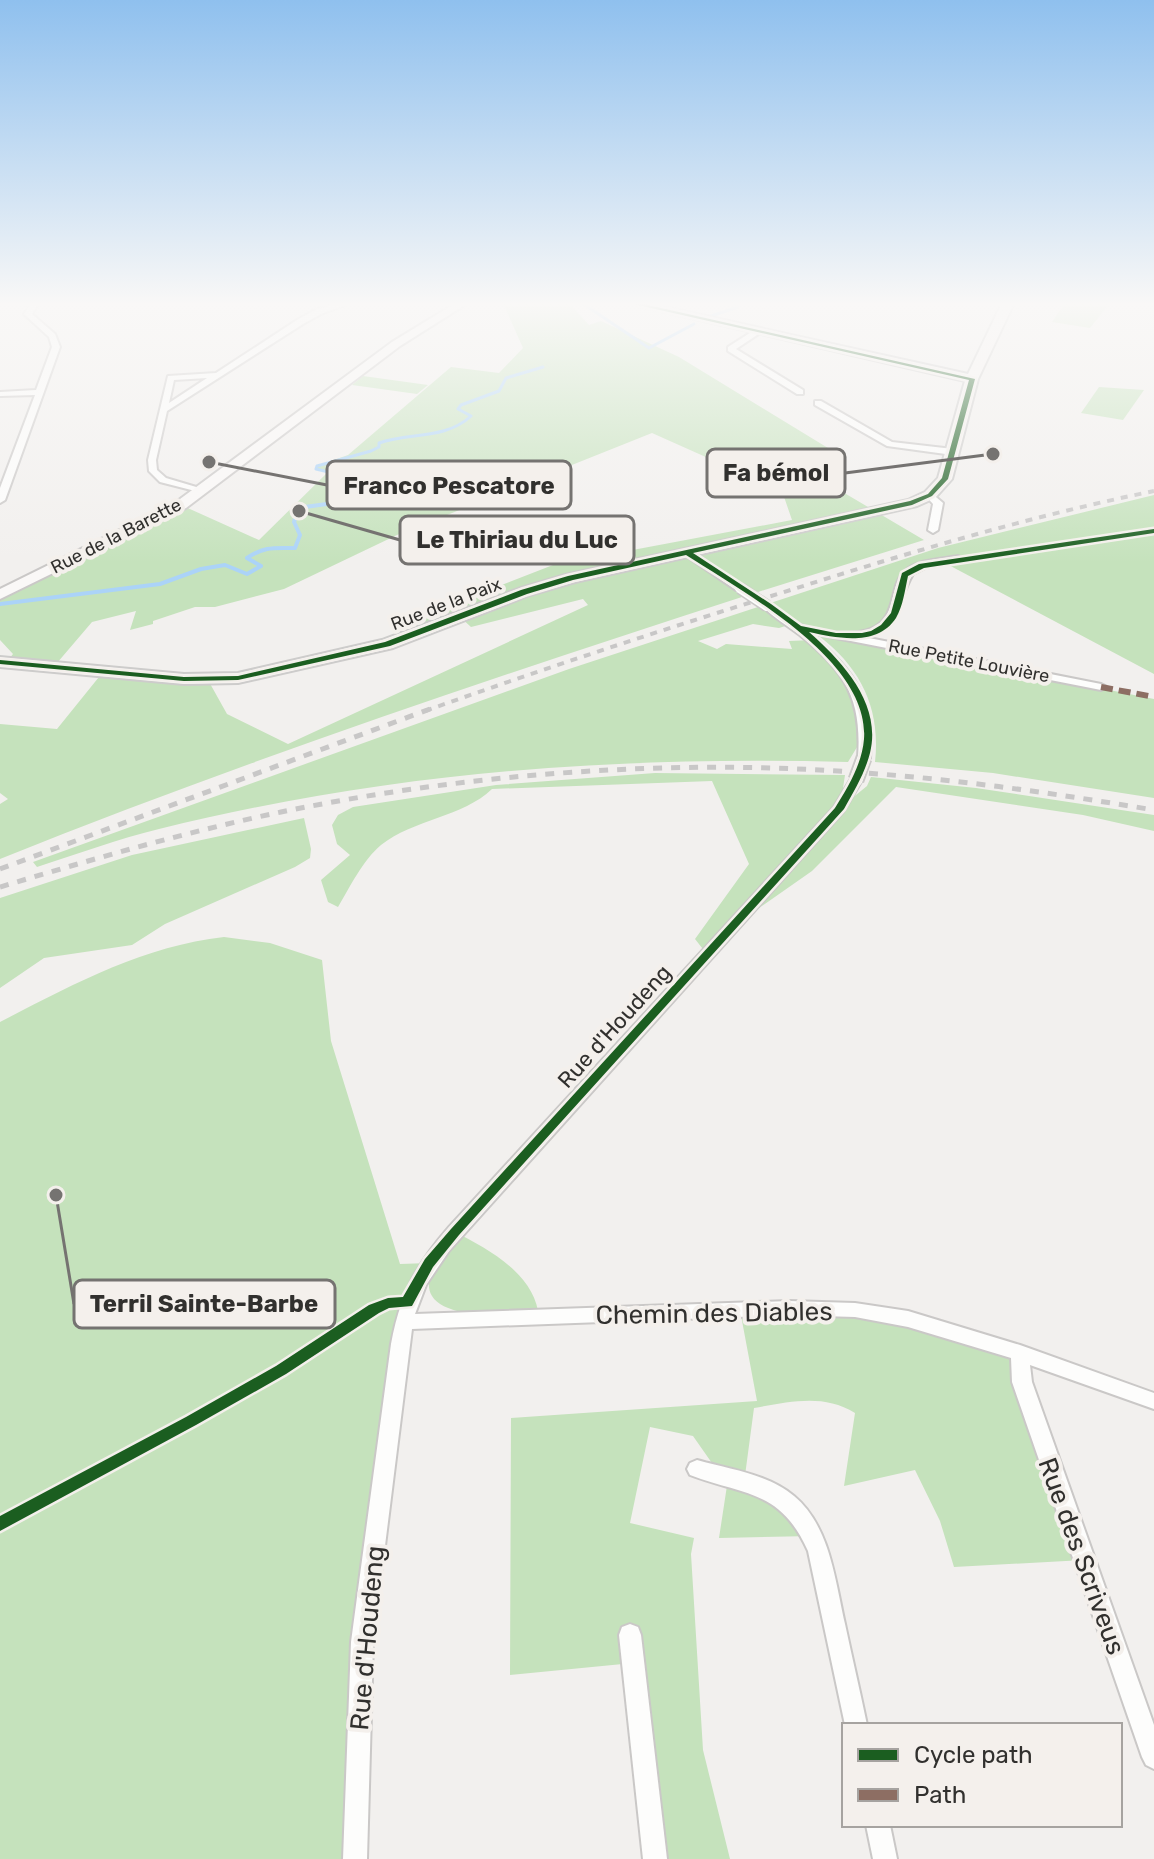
<svg xmlns="http://www.w3.org/2000/svg" width="1154" height="1859" font-family="Rubik,sans-serif">
  <style>
    .green { fill: #c5e2bc }
    .lines { fill: none; stroke-linecap: round; stroke-linejoin: round }
    .stream-far1 { stroke: #abd3f8; stroke-width: 3 }
    .stream { stroke: #abd3f8; stroke-width: 4 }
    .street-casing { stroke: #cac8c7; stroke-width: 4 }
    .secondary-casing { stroke: #cac8c7; stroke-width: 4 }
    .primary-casing { stroke: #cdcccb; stroke-width: 4 }
    .street { fill: #fdfdfc; fill-rule: evenodd }
    .secondary { fill: #faf8f7; fill-rule: evenodd }
    .primary { fill: #f8f4f3; fill-rule: evenodd }
    .rail-far1 { stroke: #c8c7c7; stroke-width: 4; stroke-dasharray: 7 7; stroke-linecap: butt }
    .rail { stroke: #c8c7c7; stroke-width: 5; stroke-dasharray: 9 9; stroke-linecap: butt }
    .street-bridge-far1-casing { stroke: #cac8c7; stroke-width: 13; stroke-linecap: butt }
    .street-bridge-casing { stroke: #cac8c7; stroke-width: 17; stroke-linecap: butt }
    .street-bridge-far1 { stroke: #fdfdfc; stroke-width: 10 }
    .street-bridge { stroke: #fdfdfc; stroke-width: 13 }
    .quiet { stroke: #8d6e63; stroke-width: 6; stroke-dasharray: 12 6; stroke-linecap: butt }
    .cycleway-casing { stroke: #f4f0ec; stroke-width: 5 }
    .cycleway { fill: #1b5e20; fill-rule: evenodd }
    .labels { text-anchor: middle; stroke-width: 8; stroke-linejoin: round; paint-order: stroke }
    .far-street-label { font-size: 18px; fill: #31302e; stroke: #f4f0ec }
    .street-label { font-size: 22px; fill: #31302e; stroke: #f4f0ec }
    .near-street-label { font-size: 26px; fill: #31302e; stroke: #f4f0ec }
    .leader { fill: none; stroke: #757371; stroke-width: 3 }
    .callout-dot { fill: #757371; stroke: #f4f0ec; stroke-width: 3 }
    .callout { fill: #f4f0ec; stroke: #757371; stroke-width: 3 }
    .callout-label { font-size: 24px; text-anchor: middle; font-weight: bold; fill: #31302e }
  </style>
  <rect width="100%" height="100%" fill="#f2f0ee"/>
  <g class="green">
    <path d="M503 303H569L589 325 601 321 679 357 828 448 785 458 924 540 758 592 705 564 742 597C492 678 244 761 0 859V804L8 799 0 793V724L57 729 103 672 208 680 227 714 288 744 588 605 583 599 471 627 459 616 412 634 404 623 553 565 792 520 782 491 652 433 397 535 284 589 215 607H195L153 621V624L130 630 136 611 92 622 57 663 9 659 13 654 0 640V595L181 505 259 540 328 472 316 469 317 466 348 455 451 367 499 373 523 348Z"/>
    <path d="M1065 303H1110L1090 328 1052 322Z"/>
    <path d="M363 376 428 385 417 394 352 385Z"/>
    <path d="M1099 387 1144 390 1123 420 1081 413Z"/>
    <path d="M1154 495V674L943 562 909 572 894 616 880 629 837 636 792 624 779 628 753 624 698 641 717 649 726 644 792 649 789 641 813 640 836 661 868 729 848 762C610 756 391 772 159 829 118 839 77 854 37 867L33 862 569 669 938 548Z"/>
    <path d="M819 636 870 642 1154 699V798L993 773 875 762C881 709 861 668 819 636Z"/>
    <path d="M655 773 845 775 840 808 867 786 871 777 976 788 1154 815V831L1083 815 896 787 812 871 732 927 706 953 695 939 749 864 712 781 492 789C463 817 414 819 381 845 363 860 350 887 338 907L328 902 321 880 350 855 337 844 332 825 338 815 353 807 496 785Z"/>
    <path d="M304 818 311 849 310 858 295 867 165 924 132 945 44 958 0 988V898L132 855Z"/>
    <path d="M224 937 270 943 322 960 331 1041 400 1264 429 1263 455 1232C490 1250 536 1275 539 1318 515 1317 445 1319 432 1296 426 1286 430 1276 432 1265L414 1287 362 1642 355 1859H0V1022C72 985 143 946 224 937Z"/>
    <path d="M740 1310H855L1020 1353 1084 1560 954 1567 940 1521 915 1470 844 1486 855 1413C823 1393 789 1402 754 1408L744 1483 776 1494 813 1536 719 1538 728 1479 714 1466 693 1436 650 1427 630 1523 694 1538 691 1554 703 1750 730 1859H655L633 1663 510 1675 511 1418 757 1401Z"/>
  </g>
  <g class="lines">
    <g class="stream-far1">
      <path d="M582 303 649 348 694 324"/>
      <path d="M705 318 738 307 734 303"/>
      <path d="M349 482 337 474 316 469 317 466 371 451 379 447V443C410 432 445 440 471 416L458 409 461 405 499 391 506 378 543 367"/>
    </g>
    <path class="stream" d="M0 604 160 584 201 569 225 565 247 574 261 566 247 558C265 546 274 548 295 548L300 535 294 522 297 513 305 507 370 498 372 493 344 480"/>
    <g class="street-casing">
      <g id="street">
        <path d="M31 303H39L32 314 55 334 60 347 5 500 0 503V488L35 395 0 396V392L36 390 52 347 49 337 24 314Z"/>
        <path d="M339 303H350L321 314 303 324 167 411 156 460 157 470 166 478 203 489V493L160 482 149 471 148 460 168 376 216 373 297 320 315 310ZM207 378 169 403 174 380Z"/>
        <path d="M753 331 760 333 736 349 803 390V394H797L728 351V347Z"/>
        <path d="M815 401H821L892 442 953 449 957 452 953 455 887 446 815 405Z"/>
        <path d="M930 492 943 503 938 530 933 533 928 530 933 504 925 495Z"/>
        <path d="M685 551H691L745 588 736 590 685 555Z"/>
        <path d="M958 556 963 559 961 561 925 568 913 574C894 605 908 627 864 637L1101 684 1107 687 1101 690 810 633C855 671 874 698 870 758L868 761H860L858 758C862 700 846 672 801 636 788 626 773 617 762 606L767 603 771 604C780 610 791 621 801 625 824 633 872 641 886 616 895 602 892 583 905 571 917 559 943 559 958 556Z"/>
        <path d="M856 776 862 780 843 812 449 1251 426 1285 415 1314 789 1301 855 1303 908 1311 1020 1345 1154 1393V1409L1030 1365 1032 1382 1154 1725V1769L1146 1765 1142 1757 1012 1382 1011 1358 908 1327 855 1317 789 1315 412 1329 373 1642 367 1859H343L351 1642 391 1344C400 1295 416 1265 449 1227L834 807 852 777Z"/>
        <path d="M697 1460C729 1469 768 1474 794 1496 830 1526 835 1580 845 1624 852 1657 860 1691 867 1725H845L808 1551C780 1489 745 1496 690 1475L687 1469 690 1463Z"/>
        <path d="M630 1624 638 1627 641 1635 667 1859H643L619 1635 622 1627Z"/>
        <path d="M866 1825H890L897 1859H873Z"/>
      </g>
    </g>
    <g class="secondary-casing">
      <path id="secondary" d="M456 303H468L400 346 186 508 0 599V589L176 502 392 342Z"/>
    </g>
    <g class="primary-casing">
      <path id="primary" d="M626 303H647L968 374 1002 303H1014L978 379 952 479 935 498 917 506 575 582 530 595 393 648 238 683 184 684 0 667V657L184 674 238 673 382 640 518 589 565 575 908 500 925 492 938 478 965 381Z"/>
    </g>
    <use href="#street" class="street"/>
    <use href="#secondary" class="secondary"/>
    <use href="#primary" class="primary"/>
    <path class="rail-far1" d="M425 711C543 669 661 630 781 593 904 554 1027 517 1154 491"/>
    <g class="rail">
      <path d="M0 869 430 709"/>
      <path d="M0 887C93 859 186 832 281 812 470 773 673 758 866 773 963 780 1058 794 1154 810"/>
    </g>
    <g class="street-bridge-far1-casing">
      <path id="street-bridge-far1" d="M740 588 767 606"/>
    </g>
    <g class="street-bridge-casing">
      <path id="street-bridge" d="M856 780 864 758"/>
    </g>
    <use href="#street-bridge-far1" class="street-bridge-far1"/>
    <use href="#street-bridge" class="street-bridge"/>
    <path class="quiet" d="M1101 687 1154 697"/>
    <g class="cycleway-casing">
      <path id="cycleway" d="M629 303H639L975 379 948 479 932 496 912 505 693 553 771 604 801 626 836 633H862L871 631 881 625 891 613 902 573 919 564 1154 529V533L924 568 908 576C905 590 903 606 896 618 877 647 837 638 809 632 843 662 882 704 870 753 865 773 854 791 844 809L459 1235 433 1267 412 1306 389 1308 379 1313 286 1374 196 1425 0 1531V1516L186 1417 276 1366 369 1305 388 1298 403 1297 425 1259 451 1229 835 808C848 787 862 764 864 739 870 660 743 592 686 555L573 580 527 594 390 646 238 680 184 681 0 664V660L184 677 238 676 385 642 521 590 568 576 910 501 928 494 942 478 969 380Z"/>
    </g>
    <use href="#cycleway" class="cycleway"/>
  </g>
  <linearGradient id="sky" x2="0" y2="1"><stop stop-color="#8fc0ee"/><stop offset="0.54" stop-color="#f9f8f7"/><stop offset="1" stop-color="#f9f8f7" stop-opacity="0"/></linearGradient>
  <rect width="1154" height="563" fill="url(#sky)"/>
  <g class="labels">
    <g class="far-street-label">
      <text transform="translate(116 536) rotate(-27)" y="6">Rue de la Barette</text>
      <text transform="translate(446 604) rotate(-21)" y="6">Rue de la Paix</text>
      <text transform="translate(969 661) rotate(11)" y="6">Rue Petite Louvière</text>
    </g>
    <g class="street-label">
      <text transform="translate(614 1026) rotate(-48)" y="8">Rue d'Houdeng</text>
    </g>
    <g class="near-street-label">
      <text transform="translate(714 1313) rotate(-1)" y="9">Chemin des Diables</text>
      <text transform="translate(1082 1556) rotate(70)" y="9">Rue des Scriveus</text>
      <text transform="translate(367 1638) rotate(-85)" y="9">Rue d'Houdeng</text>
    </g>
  </g>
  <path class="leader" d="M993 454L845 473M209 462L327 485M299 511L400 540M56 1195L74 1304"/>
  <g class="callout-dot">
    <circle cx="993" cy="454" r="8"/>
    <circle cx="209" cy="462" r="8"/>
    <circle cx="299" cy="511" r="8"/>
    <circle cx="56" cy="1195" r="8"/>
  </g>
  <g class="callout">
    <rect x="707" y="449" width="138" height="48" rx="8"/>
    <rect x="327" y="461" width="244" height="48" rx="8"/>
    <rect x="400" y="516" width="234" height="48" rx="8"/>
    <rect x="74" y="1280" width="261" height="48" rx="8"/>
  </g>
  <g class="callout-label">
    <text x="776" y="481">Fa bémol</text>
    <text x="449" y="494">Franco Pescatore</text>
    <text x="517" y="548">Le Thiriau du Luc</text>
    <text x="204" y="1312">Terril Sainte-Barbe</text>
  </g>
  <rect x="842" y="1723" width="280" height="104" fill="#f4f0ec" stroke="#a6a3a0" stroke-width="2"/>
  <rect x="858" y="1749" width="40" height="12" fill="#1b5e20" stroke="#a6a3a0" stroke-width="2"/>
  <text x="914" y="1763" font-size="24" fill="#31302e">Cycle path</text>
  <rect x="858" y="1789" width="40" height="12" fill="#8d6e63" stroke="#a6a3a0" stroke-width="2"/>
  <text x="914" y="1803" font-size="24" fill="#31302e">Path</text>
</svg>
